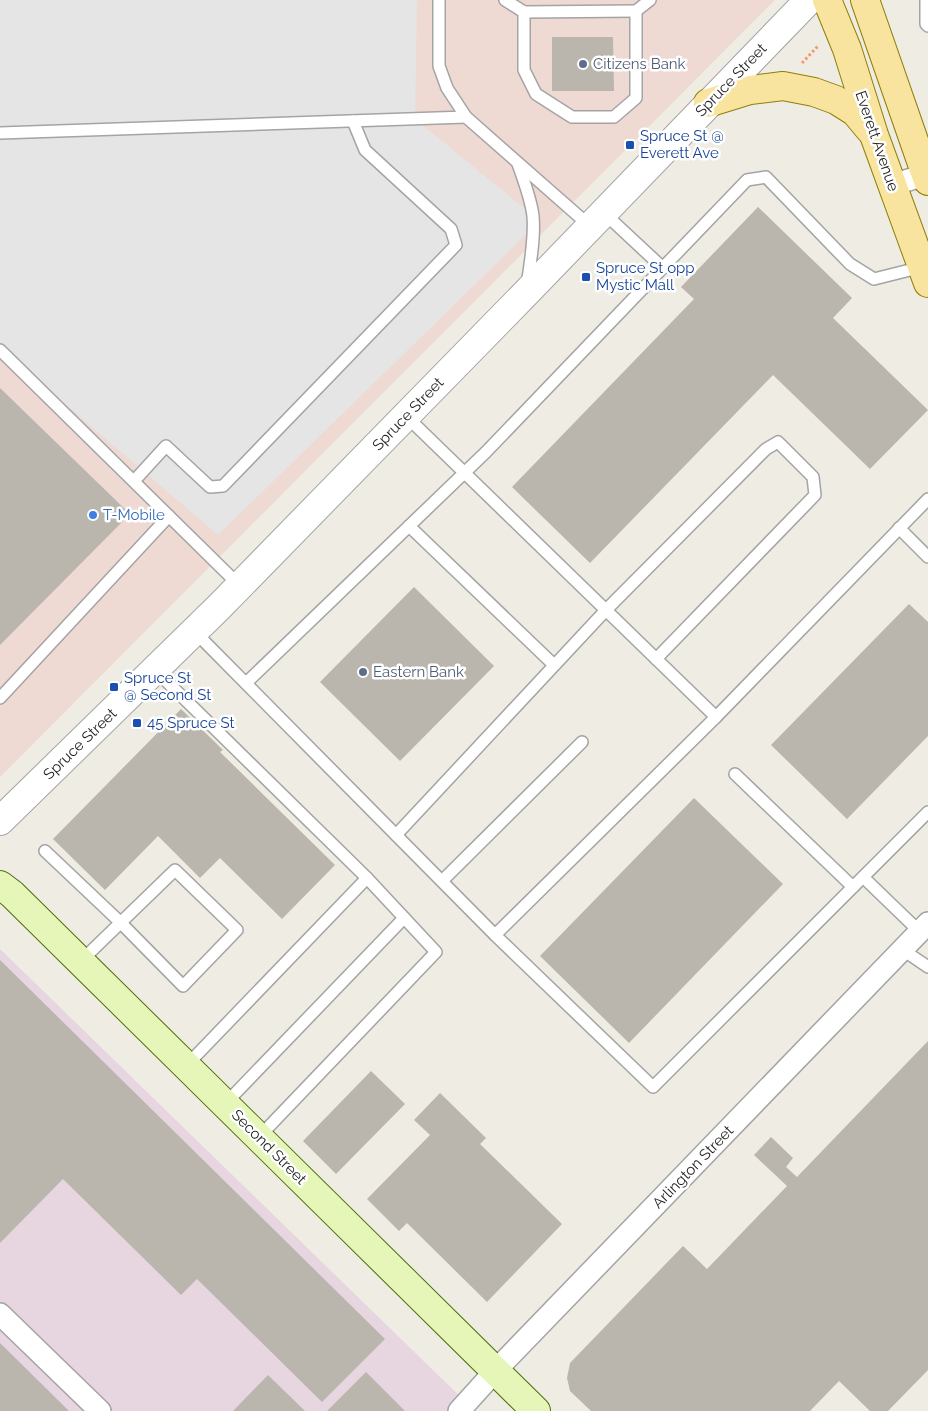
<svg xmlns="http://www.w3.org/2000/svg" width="928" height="1411" font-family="Raleway,sans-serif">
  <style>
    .commercial { fill: #eedad3 }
    .industrial { fill: #e7d5e0 }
    .parking { fill: #e5e5e5 }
    .building { fill: #bab5ad }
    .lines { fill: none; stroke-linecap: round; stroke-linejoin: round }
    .service-casing { stroke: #a4a4a4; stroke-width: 14 }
    .minor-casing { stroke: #a4a4a4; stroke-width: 24 }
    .tertiary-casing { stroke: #a4a4a4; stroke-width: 30 }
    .secondary-casing { stroke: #4e6e09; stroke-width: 30 }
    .primary-casing { stroke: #8f7f06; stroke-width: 30 }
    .path { stroke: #f4986e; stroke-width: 3; stroke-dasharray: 2.5 2.5; stroke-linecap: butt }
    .service { stroke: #fff; stroke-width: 11 }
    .minor { stroke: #fff; stroke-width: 21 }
    .tertiary { stroke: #fff; stroke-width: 28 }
    .secondary { stroke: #e6f6b8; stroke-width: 28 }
    .primary { stroke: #f8e49e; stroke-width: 28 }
    .service-dot { fill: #5c6f8a; stroke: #fff; stroke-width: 2 }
    .transit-dot { fill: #1a4fb4; stroke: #fff; stroke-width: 2 }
    .shop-dot { fill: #3f7fe0; stroke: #fff; stroke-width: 2 }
    .labels { text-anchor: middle; stroke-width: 5; stroke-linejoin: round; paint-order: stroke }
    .service-label { font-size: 15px; fill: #4e5e75; stroke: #fff; text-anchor: start }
    .street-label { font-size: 15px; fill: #1d1d1d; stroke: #fff }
    .transit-label { font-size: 15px; fill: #164399; stroke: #fff; text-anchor: start }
    .shop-label { font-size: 15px; fill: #366cbe; stroke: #fff; text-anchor: start }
  </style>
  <rect width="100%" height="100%" fill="#eeece3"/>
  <path class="commercial" d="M0 0H775L0 777Z"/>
  <path class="industrial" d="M0 949 475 1411H0Z"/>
  <path class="parking" d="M0 0H417L415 119 540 221 218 535 0 348Z"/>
  <g class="building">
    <path d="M552 37H613L614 91H552Z"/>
    <path d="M758 207 852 298 833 318 928 410 870 469 773 375 590 563 512 487 694 299 681 287Z"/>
    <path d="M0 388 130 514 0 645Z"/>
    <path d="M414 587 494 666 400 761 320 682Z"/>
    <path d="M909 604 928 622V736L847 819 771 745Z"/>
    <path d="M181 709 223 750 220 752 335 865 282 919 220 858 200 878 158 836 105 890 53 839Z"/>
    <path d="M694 798 783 884 629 1043 540 956Z"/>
    <path d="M0 960 385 1339 322 1402 197 1279 181 1295 63 1179 0 1243Z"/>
    <path d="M928 1041V1370L888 1411H870L839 1381 810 1411H591L570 1391 567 1378 570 1363 683 1246 707 1269 787 1186 754 1155 771 1137 793 1158 786 1167 797 1177Z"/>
    <path d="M371 1071 405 1104 336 1174 303 1141Z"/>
    <path d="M440 1093 486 1138 480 1144 562 1224 487 1302 407 1223 399 1231 367 1199 430 1135 414 1120Z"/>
    <path d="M0 1343 69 1411H0Z"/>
    <path d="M366 1372 405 1411H327Z"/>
    <path d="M268 1375 305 1411H233Z"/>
  </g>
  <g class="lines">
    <g class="service-casing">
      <g id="service">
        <path d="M439 0V66L447 88 466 117 591 227"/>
        <path d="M505 0 524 12V70L536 94 572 117H614L636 98V11L650 0"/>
        <path d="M926 0V24L928 26"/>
        <path d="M524 12 636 11"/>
        <path d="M0 133 466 117"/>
        <path d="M518 164C524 181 531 199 533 216 535 239 530 263 527 286"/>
        <path d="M604 213 663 268"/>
        <path d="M0 350 240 586"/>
        <path d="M406 416 716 717 928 499"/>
        <path d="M134 481 166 446 210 487 223 486 456 245 451 229 365 150 353 121"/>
        <path d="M409 526 554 665"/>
        <path d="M899 528 928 557"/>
        <path d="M195 632 495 935 653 1087 928 812"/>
        <path d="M155 670 367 878 436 952 259 1137"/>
        <path d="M246 683 486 452 747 180 766 177 850 264 874 279 922 267"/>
        <path d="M0 698 169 516"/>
        <path d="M735 774 853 887"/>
        <path d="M396 835 606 610 766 449 778 442 813 477 815 495 656 659"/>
        <path d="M45 851 120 922 183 986 237 930 175 870 81 961"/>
        <path d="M863 877 920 932"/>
        <path d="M442 881 582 742"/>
        <path d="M495 935 716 717"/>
        <path d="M903 950 928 967"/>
        <path d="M186 1066 367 878"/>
        <path d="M225 1104 404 918"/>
      </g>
    </g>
    <g class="minor-casing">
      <g id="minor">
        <path d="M892 185 928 174"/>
        <path d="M0 1314 100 1411"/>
        <path d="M459 1411 496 1370 928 923"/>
      </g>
    </g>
    <g class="tertiary-casing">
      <path id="tertiary" d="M0 821 219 607 526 293 809 0"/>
    </g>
    <g class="secondary-casing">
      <path id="secondary" d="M0 885 12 894 536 1411"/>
    </g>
    <g class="primary-casing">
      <g id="primary">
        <path d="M827 0 847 49 874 135 928 283"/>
        <path d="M865 0 928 181"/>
        <path d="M708 103 750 90 783 86 814 92 836 100 855 112 870 130"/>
      </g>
    </g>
    <path class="path" d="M802 63 818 46"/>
    <use href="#service" class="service"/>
    <use href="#minor" class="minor"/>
    <use href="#tertiary" class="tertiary"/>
    <use href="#secondary" class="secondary"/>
    <use href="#primary" class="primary"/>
  </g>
  <g class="service-dot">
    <circle cx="583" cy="64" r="5"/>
    <circle cx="363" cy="672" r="5"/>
  </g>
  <g class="transit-dot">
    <rect x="625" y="140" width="10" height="10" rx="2.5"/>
    <rect x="581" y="272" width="10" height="10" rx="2.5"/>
    <rect x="109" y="682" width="10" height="10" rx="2.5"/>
    <rect x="132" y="718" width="10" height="10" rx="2.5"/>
  </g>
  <circle class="shop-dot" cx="93" cy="515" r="5"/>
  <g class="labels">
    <g class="service-label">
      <text x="593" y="69">Citizens Bank</text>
      <text x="373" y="677">Eastern Bank</text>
    </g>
    <g class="street-label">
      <text transform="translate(731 80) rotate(-46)" y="5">Spruce Street</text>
      <text transform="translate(877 141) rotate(71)" y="5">Everett Avenue</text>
      <text transform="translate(408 414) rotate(-46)" y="5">Spruce Street</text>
      <text transform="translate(80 744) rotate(-44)" y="5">Spruce Street</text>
      <text transform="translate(269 1147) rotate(45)" y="5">Second Street</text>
      <text transform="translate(693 1167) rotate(-46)" y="5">Arlington Street</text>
    </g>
    <g class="transit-label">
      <text x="640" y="141">Spruce St @<tspan x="640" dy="17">Everett Ave</tspan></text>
      <text x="596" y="273">Spruce St opp<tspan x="596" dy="17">Mystic Mall</tspan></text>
      <text x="124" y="683">Spruce St<tspan x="124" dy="17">@ Second St</tspan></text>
      <text x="147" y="728">45 Spruce St</text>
    </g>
    <g class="shop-label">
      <text x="103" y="520">T-Mobile</text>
    </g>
  </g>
</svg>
